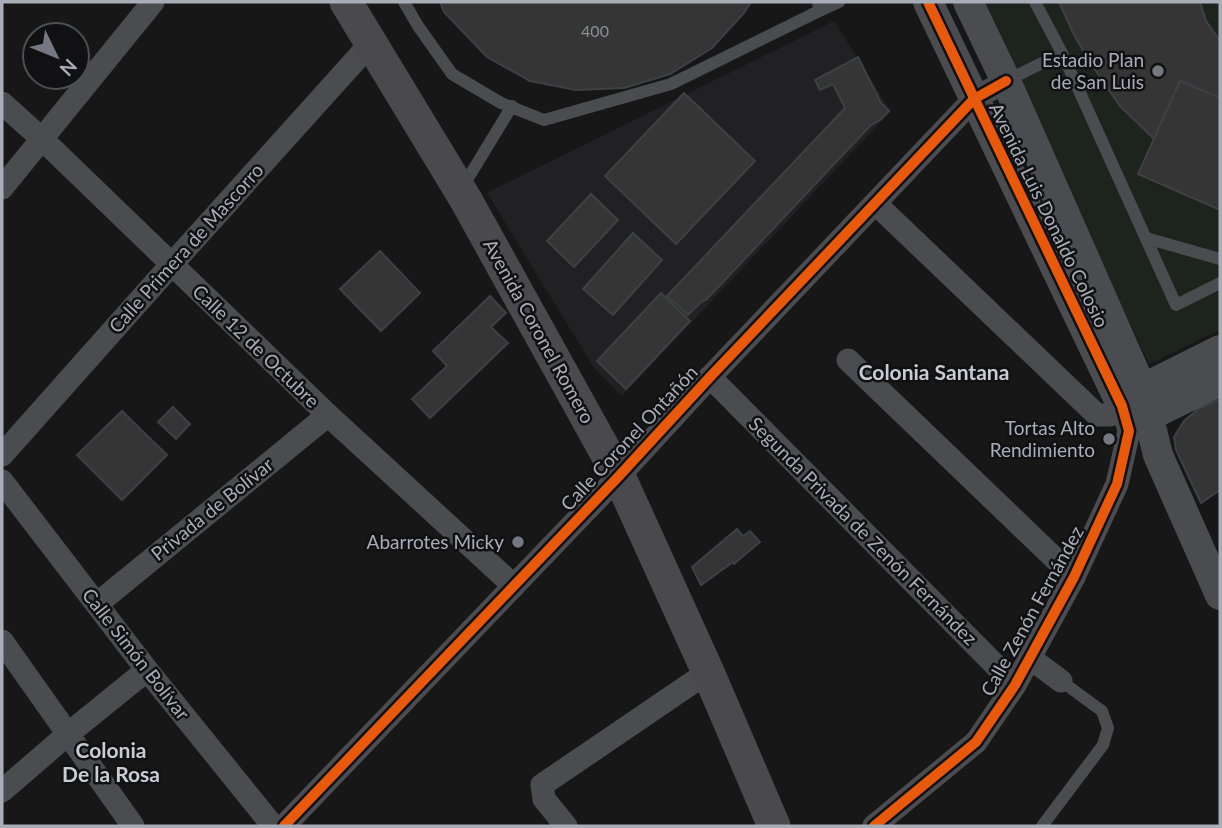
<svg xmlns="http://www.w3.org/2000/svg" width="1222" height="828" font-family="Lato,sans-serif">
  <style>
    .built { fill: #212123 }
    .green { fill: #1d241e }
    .building { fill: #353536; stroke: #3f4043; stroke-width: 2 }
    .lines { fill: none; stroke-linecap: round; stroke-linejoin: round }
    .service { stroke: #4b4c50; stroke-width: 12 }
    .minor { stroke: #4b4c50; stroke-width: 23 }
    .tertiary { stroke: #4b4c50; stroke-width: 30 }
    .secondary { stroke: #4a4a4e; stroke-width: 33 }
    .cycleway-casing { stroke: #111113; stroke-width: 15 }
    .cycleway { stroke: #e8590c; stroke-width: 10 }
    .poi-dot { fill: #757880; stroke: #111113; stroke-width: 2.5 }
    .labels { text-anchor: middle; stroke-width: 5; stroke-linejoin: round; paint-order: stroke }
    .number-label { font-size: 16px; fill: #8b8f98 }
    .poi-label { font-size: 19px; fill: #a8adb8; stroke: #111113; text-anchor: end }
    .street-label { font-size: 19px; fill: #a8adb8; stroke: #111113 }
    .neighbourhood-label { font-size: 21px; font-weight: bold; fill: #c9ccd4; stroke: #111113 }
  </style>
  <rect width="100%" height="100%" fill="#171717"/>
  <path class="built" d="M834 21 891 111 622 396 594 368 487 193Z"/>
  <path class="green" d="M980 2H1220V330L1149 364Z"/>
  <g class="building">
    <path d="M440 2H751L744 13 712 48 670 74 624 88 576 90 530 81 487 57 444 12Z"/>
    <path d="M1059 2H1200L1206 21 1220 41V98L1180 81 1154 139 1120 106 1089 61 1073 33Z"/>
    <path d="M858 57 881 103 889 111 880 120 871 125 707 299 700 303 688 315 667 296 845 108 833 84 820 90 815 80Z"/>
    <path d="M1180 81 1220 98V210L1138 174Z"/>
    <path d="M684 93 755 161 676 244 605 176Z"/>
    <path d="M591 194 618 220 574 267 547 241Z"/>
    <path d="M633 233 662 260 613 315 583 289Z"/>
    <path d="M380 251 420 293 381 331 340 289Z"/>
    <path d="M661 293 690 321 626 389 597 361Z"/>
    <path d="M490 296 506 313 491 327 508 343 430 418 412 399 447 366 433 351Z"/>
    <path d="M1220 399V490L1201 503 1176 450 1174 437 1184 421 1198 409Z"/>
    <path d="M173 407 190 424 176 439 158 422Z"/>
    <path d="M122 411 167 455 122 500 77 455Z"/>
    <path d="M737 529 743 536 750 531 760 542 734 564 733 562 701 585 692 567Z"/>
  </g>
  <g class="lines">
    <g class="service">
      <path d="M404 2 418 26 452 74 501 103 544 120 671 84 819 11 818 2"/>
      <path d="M1035 2 1062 53"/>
      <path d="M819 11 839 2"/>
      <path d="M1006 81 1062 53 1176 305 1220 283"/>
      <path d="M460 184 470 175 512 106"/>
      <path d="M1146 238 1220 259"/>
      <path d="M1042 826 1103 745 1108 728 1102 711 1061 681"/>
    </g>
    <g class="minor">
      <path d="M2 103 41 138 328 415 514 586"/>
      <path d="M2 188 153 2"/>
      <path d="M848 360 1074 577"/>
      <path d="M710 377 1015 685"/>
      <path d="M2 455 172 264 371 43"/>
      <path d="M2 481 147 670 273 826"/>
      <path d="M97 604 328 415"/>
      <path d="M2 641 133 826"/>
      <path d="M1030 658 1061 681"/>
      <path d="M2 791 68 734 147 670"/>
      <path d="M284 826 619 476 710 377 974 99 1006 81"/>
      <path d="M566 826 544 799 542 785 708 672"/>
      <path d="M874 826 976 742 1015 685 1074 577 1117 484 1129 431 1122 406 1110 415H1097L876 204"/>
    </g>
    <g class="tertiary">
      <path d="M928 2 1122 406"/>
      <path d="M968 2 1006 81 1142 389 1158 455 1220 595"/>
      <path d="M1128 401 1142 389 1220 350"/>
      <path d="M1132 409 1149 416 1220 381"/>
    </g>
    <path class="secondary" d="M346 2 466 200 619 476 708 672 774 826"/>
    <g class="cycleway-casing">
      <g id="cycleway">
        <path d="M284 826 619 476 710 377 974 99 1006 81"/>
        <path d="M874 826 976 742 1015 685 1074 577 1117 484 1129 431 1122 406 928 2"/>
      </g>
    </g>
    <use href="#cycleway" class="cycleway"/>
  </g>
  <g class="poi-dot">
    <circle cx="1158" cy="71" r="7"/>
    <circle cx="1109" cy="439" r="7"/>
    <circle cx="518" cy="542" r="7"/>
  </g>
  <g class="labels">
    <g class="number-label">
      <text x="595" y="37">400</text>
    </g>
    <g class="poi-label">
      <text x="1144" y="67">Estadio Plan<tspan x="1144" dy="22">de San Luis</tspan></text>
      <text x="1095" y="435">Tortas Alto<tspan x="1095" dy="22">Rendimiento</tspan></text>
      <text x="504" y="549">Abarrotes Micky</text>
    </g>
    <g class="street-label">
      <text transform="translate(1049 215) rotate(64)" y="7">Avenida Luis Donaldo Colosio</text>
      <text transform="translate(186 248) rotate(-48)" y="7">Calle Primera de Mascorro</text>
      <text transform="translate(539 331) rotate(61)" y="7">Avenida Coronel Romero</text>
      <text transform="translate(256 346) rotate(44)" y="7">Calle 12 de Octubre</text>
      <text transform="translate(629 438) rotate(-47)" y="7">Calle Coronel Ontañón</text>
      <text transform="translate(212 509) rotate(-39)" y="7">Privada de Bolívar</text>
      <text transform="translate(863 531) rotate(45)" y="7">Segunda Privada de Zenón Fernández</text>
      <text transform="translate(1032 611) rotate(-61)" y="7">Calle Zenón Fernández</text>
      <text transform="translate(136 654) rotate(52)" y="7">Calle Simón Bolívar</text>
    </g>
    <g class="neighbourhood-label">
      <text x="934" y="380">Colonia Santana</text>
      <text x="111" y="758">Colonia<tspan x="111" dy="24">De la Rosa</tspan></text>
    </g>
  </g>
  <rect width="1222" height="828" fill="none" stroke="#a8adb8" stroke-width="7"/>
  <g transform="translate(56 56) rotate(133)"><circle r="33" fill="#111113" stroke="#4d4f55" stroke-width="2"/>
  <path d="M0-5L12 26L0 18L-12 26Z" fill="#757880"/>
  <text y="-10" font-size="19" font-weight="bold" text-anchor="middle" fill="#a8adb8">N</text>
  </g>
</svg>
